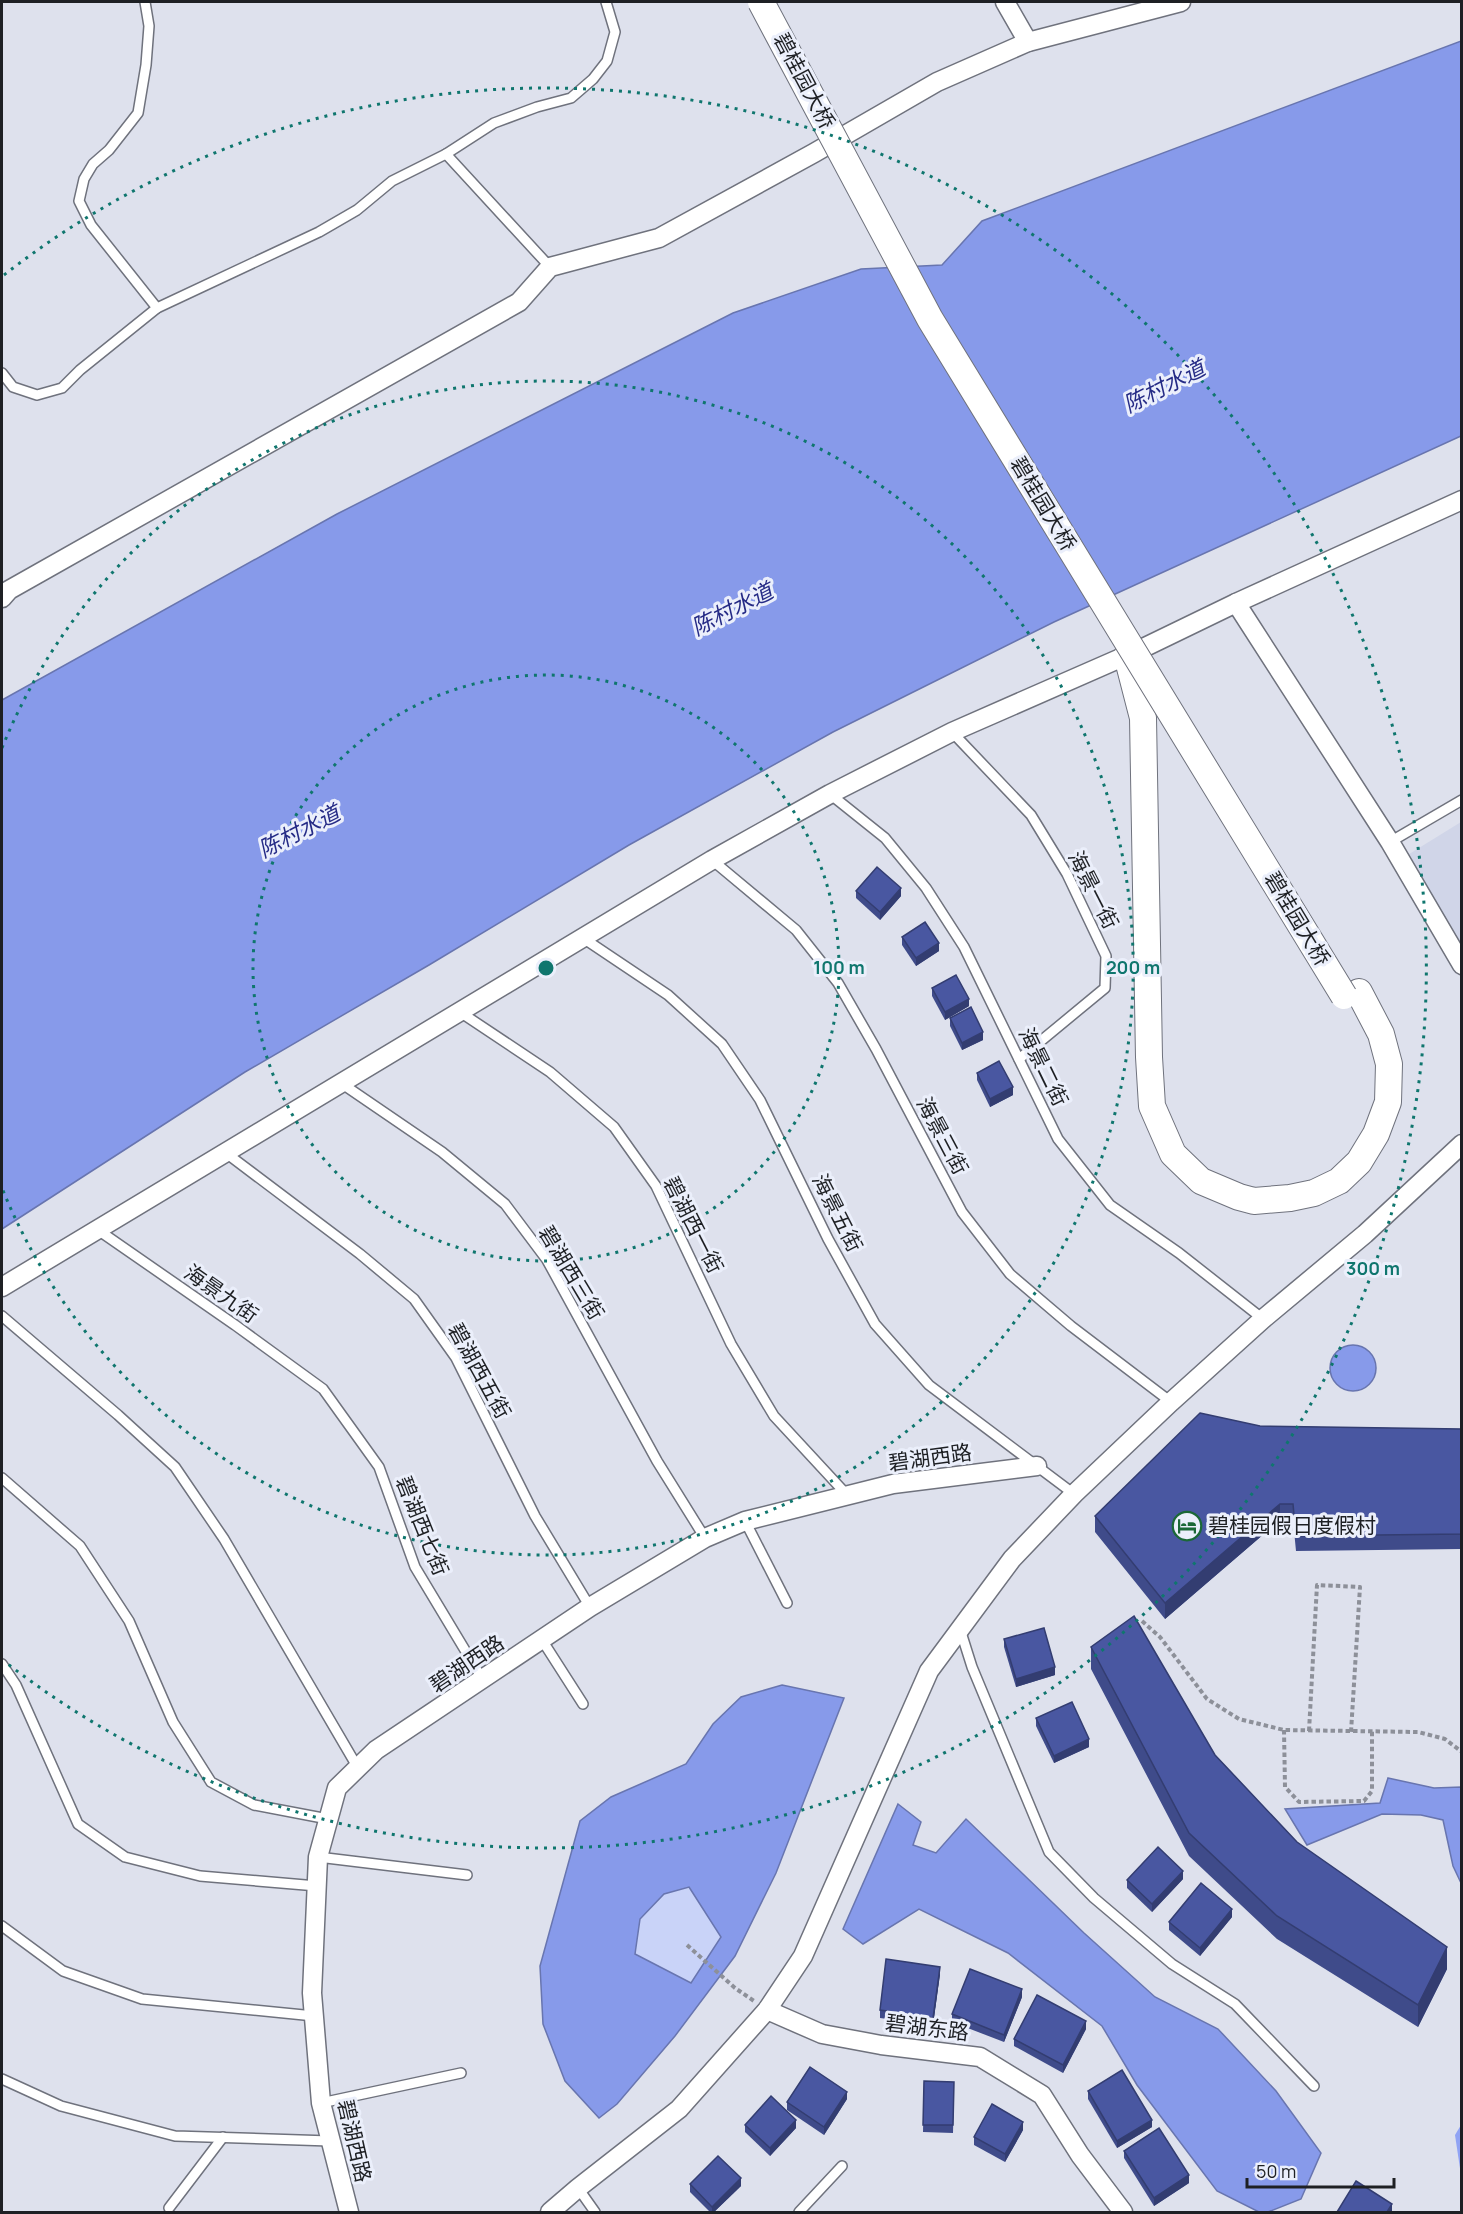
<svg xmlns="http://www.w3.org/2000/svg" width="1463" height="2214" font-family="Manrope,'Noto Sans SC',sans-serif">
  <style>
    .built { fill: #d0d5e8 }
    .green { fill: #c9d3f8 }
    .forest { fill: #90a3f4 }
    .water { fill: #879aea; stroke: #6875af; stroke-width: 1.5; fill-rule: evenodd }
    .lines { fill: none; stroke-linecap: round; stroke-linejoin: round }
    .service-casing { stroke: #6f727d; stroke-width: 12 }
    .minor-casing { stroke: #6f727d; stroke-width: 21 }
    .secondary-casing { stroke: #6f727d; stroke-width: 28 }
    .path { stroke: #8d9099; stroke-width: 4; stroke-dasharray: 4.5 3; stroke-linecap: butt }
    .service { stroke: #fff; stroke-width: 9 }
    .minor { stroke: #fff; stroke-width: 18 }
    .secondary { stroke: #fff; stroke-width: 26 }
    .secondary-bridge-casing { stroke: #6f727d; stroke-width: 28; stroke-linecap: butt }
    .secondary-bridge { stroke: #fff; stroke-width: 26 }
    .wall { fill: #3f4b8a }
    .shaded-wall { fill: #333d71 }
    .building { fill: #4957a1; stroke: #333d71; stroke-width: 1.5 }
    .ring { fill: none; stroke: #0f766e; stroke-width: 3; stroke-dasharray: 3 6 }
    .labels { text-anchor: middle; stroke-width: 6; stroke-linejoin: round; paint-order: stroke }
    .street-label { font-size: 21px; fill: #1e2024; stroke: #ebeffb }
    .poi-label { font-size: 21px; fill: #1e2024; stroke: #ebeffb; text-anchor: start }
    .water-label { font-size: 22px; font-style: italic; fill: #252b86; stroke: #ebeffb }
    .centre { fill: #0f766e; stroke: #ebeffb; stroke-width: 3 }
    .ring-label { font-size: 18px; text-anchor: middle; font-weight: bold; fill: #0f766e; stroke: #ebeffb; stroke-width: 6; stroke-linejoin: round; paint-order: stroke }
  </style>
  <rect width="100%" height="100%" fill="#dee1ed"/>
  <path class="built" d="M1461 822V945L1406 856Z"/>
  <path class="green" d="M690 1887 721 1937 691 1983 635 1954 640 1919 664 1894Z"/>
  <path class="forest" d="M1461 2125V2175L1455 2135Z"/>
  <g class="water">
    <path d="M1461 41V436L1054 622 833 732 629 845 429 965 245 1072 2 1229V700L337 514 733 313 861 269 942 265 982 221Z"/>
    <circle cx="1353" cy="1368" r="23"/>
    <path d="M782 1685 844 1698 776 1873 735 1956 675 2036 617 2104 599 2118 565 2081 543 2024 540 1966 580 1821 611 1797 686 1764 713 1724 741 1697ZM689 1887 721 1937 691 1983 635 1954 640 1919 664 1894Z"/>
    <path d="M1388 1778 1434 1788 1461 1787V1883L1453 1866 1443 1820 1421 1815 1382 1814 1307 1845 1285 1809 1380 1803Z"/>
    <path d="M898 1804 921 1822 913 1845 936 1853 966 1819 1084 1933 1155 1997 1218 2029 1276 2091 1321 2153 1301 2199 1268 2212H1259L1217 2191 1137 2085 1102 2026 1008 1953 919 1909 863 1944 843 1929Z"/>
  </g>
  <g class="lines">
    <g class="service-casing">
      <g id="service">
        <path d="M145 2 149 26 146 65 138 113 109 150 93 164 84 179 79 201 91 225 157 308"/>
        <path d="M446 154 550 267"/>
        <path d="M2 373 13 387 37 395 62 388 80 370 157 308 319 232 357 210 392 181 446 154 494 123 537 107 571 98 593 79 607 61 615 32 606 2"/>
        <path d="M952 732 1031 815 1067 874 1106 956 1105 988 1019 1059"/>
        <path d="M830 794 885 838 926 888 964 947 1058 1139 1110 1205 1179 1253 1263 1319"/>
        <path d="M1390 842 1462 800"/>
        <path d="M712 860 796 930 838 983 876 1049 962 1212 1010 1274 1071 1326 1171 1402"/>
        <path d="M583 938 668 995 722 1044 760 1100 828 1239 875 1324 929 1385 1074 1494"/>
        <path d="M460 1012 550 1072 614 1127 656 1186 731 1344 774 1416 848 1496"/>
        <path d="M341 1083 442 1152 505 1204 547 1260 657 1461 705 1538"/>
        <path d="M226 1153 360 1254 414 1299 456 1358 535 1516 590 1607"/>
        <path d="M98 1230 235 1325 323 1389 379 1467 415 1567 483 1680"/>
        <path d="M2 1316 118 1415 175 1467 224 1539 358 1768"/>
        <path d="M2 1478 80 1546 129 1621 173 1722 211 1782 254 1805 328 1819"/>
        <path d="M745 1521 787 1603"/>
        <path d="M960 1629 972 1667 1049 1852 1094 1898 1172 1964 1235 2004 1314 2086"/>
        <path d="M542 1640 583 1704"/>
        <path d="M2 1664 16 1685 78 1824 125 1857 200 1876 317 1886"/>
        <path d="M318 1857 467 1875"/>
        <path d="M2 1926 63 1971 142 1999 314 2016"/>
        <path d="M2 2079 61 2106 175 2136 330 2141"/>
        <path d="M321 2103 461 2073"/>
        <path d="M578 2188 595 2212"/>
        <path d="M169 2208 223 2137"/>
        <path d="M799 2212 842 2166"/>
      </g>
    </g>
    <g class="minor-casing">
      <g id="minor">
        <path d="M1005 2 1028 42"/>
        <path d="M2 598 9 590 519 302 550 267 659 238 814 153 937 82 1028 42 1181 2"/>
        <path d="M1236 603 1390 842 1462 965"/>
        <path d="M2 1287 712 860 830 794 952 732 1139 650 1236 603 1462 500"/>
        <path d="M767 2010 822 2034 881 2045 980 2057 1042 2095 1080 2155 1123 2212"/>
        <path d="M349 2212 321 2103 312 1993 318 1857 337 1788 376 1750 590 1607 705 1538 745 1521 893 1484 1037 1466"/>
        <path d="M550 2212 578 2188 679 2109 767 2010 803 1956 929 1671 1012 1559 1074 1494 1171 1402 1263 1319 1365 1234 1462 1144"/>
      </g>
    </g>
    <g class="secondary-casing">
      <path id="secondary" d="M1127 656 1143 718 1149 1057 1152 1106 1173 1154 1201 1181 1239 1197 1254 1201 1290 1198 1314 1193 1339 1181 1359 1162 1376 1134 1388 1102 1389 1064 1381 1034 1359 992"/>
    </g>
    <g class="path">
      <path d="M1142 1621 1160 1637 1207 1699 1239 1719 1284 1730 1418 1732 1445 1739 1462 1752"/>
      <path d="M1284 1730 1285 1787 1299 1802 1364 1801 1372 1791V1731"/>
      <path d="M1309 1731 1317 1585 1360 1587 1351 1732"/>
      <path d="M687 1945 735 1988 754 2001"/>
    </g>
    <use href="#service" class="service"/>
    <use href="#minor" class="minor"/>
    <use href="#secondary" class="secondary"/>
    <g class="secondary-bridge-casing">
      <path id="secondary-bridge" d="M761 2 930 319 1344 996"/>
    </g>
    <use href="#secondary-bridge" class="secondary-bridge"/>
  </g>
  <g class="wall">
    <path d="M856 891 901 896 880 920 856 898Z"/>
    <path d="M902 937 939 951 916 966 902 945Z"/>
    <path d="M932 988 969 1006 945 1020 932 996Z"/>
    <path d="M950 1018 983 1040 962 1050 950 1026Z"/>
    <path d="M977 1073 1013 1095 990 1107 977 1080Z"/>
    <path d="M1260 1426 1461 1429V1549L1296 1551 1293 1520H1280L1165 1619 1095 1532V1516Z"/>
    <path d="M1004 1639 1055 1675 1016 1687 1004 1647Z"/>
    <path d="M1091 1647 1215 1755 1297 1842 1447 1969 1418 2027 1277 1939 1189 1856 1091 1669Z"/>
    <path d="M1036 1718 1089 1747 1054 1763 1036 1726Z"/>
    <path d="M1183 1879 1152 1912 1127 1888V1880Z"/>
    <path d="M1232 1917 1200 1956 1169 1930V1922Z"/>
    <path d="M940 1974 933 2025 880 2018V2010Z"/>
    <path d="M1022 1997 1004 2042 952 2022V2014Z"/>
    <path d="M1086 2029 1063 2073 1014 2046V2039Z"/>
    <path d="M924 2081 954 2082 953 2133 923 2132Z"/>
    <path d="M1088 2091 1152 2127 1117 2148 1088 2099Z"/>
    <path d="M847 2099 824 2135 787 2110V2102Z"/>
    <path d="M745 2125 796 2128 770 2156 745 2132Z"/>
    <path d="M1023 2130 1005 2162 974 2145V2137Z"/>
    <path d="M1124 2151 1189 2183 1154 2206 1124 2158Z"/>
    <path d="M690 2184 741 2186 714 2212H710L690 2192Z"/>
  </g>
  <g class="shaded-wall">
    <path d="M901 888V896L880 920V912Z"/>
    <path d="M939 943V951L916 966V958Z"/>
    <path d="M969 999V1006L945 1020V1012Z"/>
    <path d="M983 1032V1040L962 1050V1043Z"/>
    <path d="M1013 1087V1095L990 1107V1099Z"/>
    <path d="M1280 1504V1520L1165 1619V1603Z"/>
    <path d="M1055 1667V1675L1016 1687V1679Z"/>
    <path d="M1089 1739V1747L1054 1763V1756Z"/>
    <path d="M1183 1871V1879L1152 1912V1904Z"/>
    <path d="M1232 1909V1917L1200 1956V1948Z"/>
    <path d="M1447 1947V1969L1418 2027V2005Z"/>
    <path d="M940 1967V1974L933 2025V2018Z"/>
    <path d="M1022 1989V1997L1004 2042V2035Z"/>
    <path d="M1086 2021V2029L1063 2073V2065Z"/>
    <path d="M847 2092V2099L824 2135V2127Z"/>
    <path d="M796 2120V2128L770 2156V2148Z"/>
    <path d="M1152 2120V2127L1117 2148V2141Z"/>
    <path d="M1023 2122V2130L1005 2162V2154Z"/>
    <path d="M1189 2175V2183L1154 2206V2198Z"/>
    <path d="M741 2178V2186L714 2212H712V2207Z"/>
    <path d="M1392 2204V2212H1387Z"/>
  </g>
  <g class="building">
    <path d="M877 867 901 888 880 912 856 891Z"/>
    <path d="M925 922 939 943 916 958 902 937Z"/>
    <path d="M956 975 969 999 945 1012 932 988Z"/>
    <path d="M971 1007 983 1032 962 1043 950 1018Z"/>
    <path d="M999 1061 1013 1087 990 1099 977 1073Z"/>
    <path d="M1200 1413 1260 1426 1461 1429V1534L1296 1536 1293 1504H1280L1165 1603 1095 1516Z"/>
    <path d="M1134 1616 1215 1755 1297 1842 1447 1947 1418 2005 1277 1916 1189 1833 1091 1647Z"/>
    <path d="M1044 1628 1055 1667 1016 1679 1004 1639Z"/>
    <path d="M1072 1702 1089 1739 1054 1756 1036 1718Z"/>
    <path d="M1158 1847 1183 1871 1152 1904 1127 1880Z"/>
    <path d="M1201 1883 1232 1909 1200 1948 1169 1922Z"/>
    <path d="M886 1959 940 1967 933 2018 880 2010Z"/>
    <path d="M970 1969 1022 1989 1004 2035 952 2014Z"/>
    <path d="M1037 1995 1086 2021 1063 2065 1014 2039Z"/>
    <path d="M810 2067 847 2092 824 2127 787 2102Z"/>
    <path d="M1122 2070 1152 2120 1117 2141 1088 2091Z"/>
    <path d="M924 2081 954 2082 953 2125H923Z"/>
    <path d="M771 2096 796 2120 770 2148 745 2125Z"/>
    <path d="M992 2104 1023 2122 1005 2154 974 2137Z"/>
    <path d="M1159 2128 1189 2175 1154 2198 1124 2151Z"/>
    <path d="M718 2156 741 2178 712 2207 690 2184Z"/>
    <path d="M1356 2181 1392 2204 1387 2212H1337Z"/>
  </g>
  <g class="ring">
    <circle cx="546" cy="968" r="293"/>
    <path d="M2 748A587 587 0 1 1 2 1188"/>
    <path d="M4 275A880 880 0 1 1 4 1661"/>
  </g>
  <defs>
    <g id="hotel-ring" transform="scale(1.5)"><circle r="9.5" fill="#ebeffb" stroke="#1b6837" stroke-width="1.5"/><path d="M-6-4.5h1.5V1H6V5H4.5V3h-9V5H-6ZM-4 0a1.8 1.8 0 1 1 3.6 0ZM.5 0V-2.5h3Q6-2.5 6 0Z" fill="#1b6837"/></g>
  </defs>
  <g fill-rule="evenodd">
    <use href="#hotel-ring" x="1187" y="1526"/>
  </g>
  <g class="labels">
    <g class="street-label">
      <text transform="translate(804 81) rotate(62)" y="7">碧桂园大桥</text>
      <text transform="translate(1043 504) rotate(59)" y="7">碧桂园大桥</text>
      <text transform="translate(1093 890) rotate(63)" y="7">海景一街</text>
      <text transform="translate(1297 919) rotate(59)" y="7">碧桂园大桥</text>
      <text transform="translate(1043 1067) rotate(64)" y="7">海景二街</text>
      <text transform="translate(942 1136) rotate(62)" y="7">海景三街</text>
      <text transform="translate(837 1213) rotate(63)" y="7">海景五街</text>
      <text transform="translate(693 1225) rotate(63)" y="7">碧湖西一街</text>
      <text transform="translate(571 1273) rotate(59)" y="7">碧湖西三街</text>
      <text transform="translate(221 1294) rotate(35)" y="7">海景九街</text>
      <text transform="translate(479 1371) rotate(61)" y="7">碧湖西五街</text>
      <text transform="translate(930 1458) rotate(-8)" y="7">碧湖西路</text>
      <text transform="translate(422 1526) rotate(68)" y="7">碧湖西七街</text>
      <text transform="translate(467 1664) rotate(-34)" y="7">碧湖西路</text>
      <text transform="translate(927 2028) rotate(7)" y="7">碧湖东路</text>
      <text transform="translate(354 2141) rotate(77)" y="7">碧湖西路</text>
    </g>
    <g class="poi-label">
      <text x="1208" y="1533">碧桂园假日度假村</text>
    </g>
    <g class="water-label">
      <text transform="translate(1164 386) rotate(-27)" y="8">陈村水道</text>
      <text transform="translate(732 609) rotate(-27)" y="8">陈村水道</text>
      <text transform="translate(299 831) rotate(-27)" y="8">陈村水道</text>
    </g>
  </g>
  <circle cx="546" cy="968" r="9" class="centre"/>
  <g class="ring-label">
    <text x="839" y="974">100 m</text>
    <text x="1133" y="974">200 m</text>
    <text x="1373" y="1275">300 m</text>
  </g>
  <rect width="1463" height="2214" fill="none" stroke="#1e2024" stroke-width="6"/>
  <path d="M1247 2178v9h147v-9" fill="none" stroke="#1e2024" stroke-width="3"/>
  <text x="1256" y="2178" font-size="18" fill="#1e2024" stroke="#ebeffb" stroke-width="4.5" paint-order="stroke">50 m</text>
</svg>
